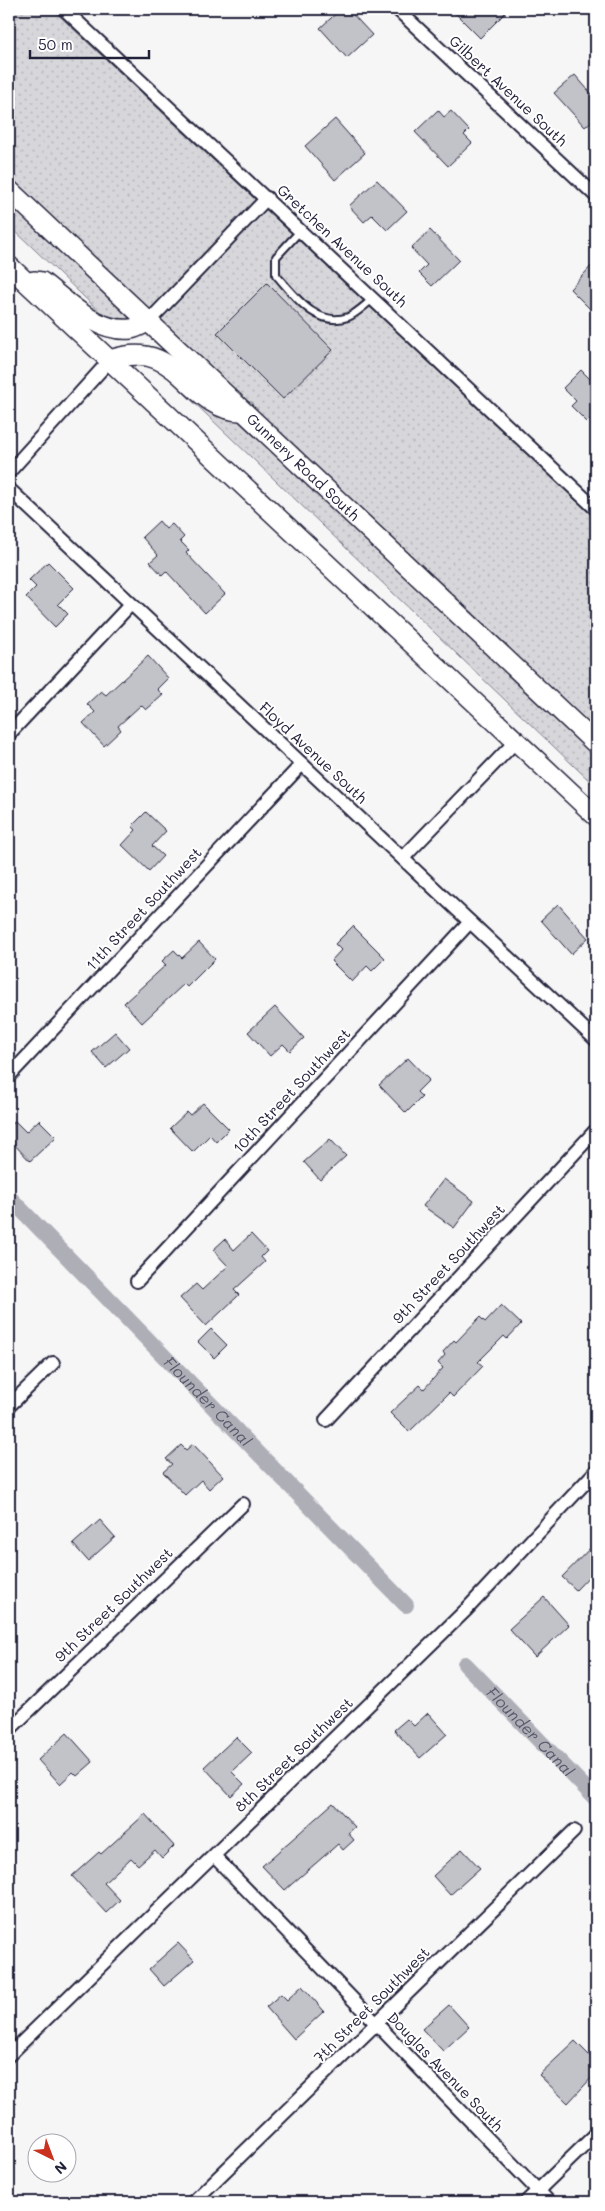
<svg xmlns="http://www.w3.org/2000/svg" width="605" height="2211" font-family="Mali,sans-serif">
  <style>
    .grass { fill: url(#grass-dots); stroke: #7c7c8b }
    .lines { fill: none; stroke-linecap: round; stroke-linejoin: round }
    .canal { stroke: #aeaeb7; stroke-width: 16 }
    .building { fill: #c2c2c9; stroke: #22223b }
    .lane-casing { stroke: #22223b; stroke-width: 10 }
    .street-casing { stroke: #22223b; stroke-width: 16 }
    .secondary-casing { stroke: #22223b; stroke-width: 22 }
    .lane { stroke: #fff; stroke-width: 6 }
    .street { stroke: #fff; stroke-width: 12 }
    .secondary { stroke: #fff; stroke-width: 19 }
    .labels { text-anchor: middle; stroke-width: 4; stroke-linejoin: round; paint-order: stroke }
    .street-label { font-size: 15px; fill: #22223b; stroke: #fff }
    .water-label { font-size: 16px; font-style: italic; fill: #5a5a6d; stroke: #fff }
  </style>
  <defs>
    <pattern id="grass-dots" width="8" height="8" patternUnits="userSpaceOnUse" patternTransform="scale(1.25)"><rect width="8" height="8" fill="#d7d7db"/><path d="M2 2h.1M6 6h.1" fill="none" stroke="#b8b8bd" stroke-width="1.8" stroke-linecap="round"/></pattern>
  </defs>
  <rect width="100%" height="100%" fill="#f6f6f7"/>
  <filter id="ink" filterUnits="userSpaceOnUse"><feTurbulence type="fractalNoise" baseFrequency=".02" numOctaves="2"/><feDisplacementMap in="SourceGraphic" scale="10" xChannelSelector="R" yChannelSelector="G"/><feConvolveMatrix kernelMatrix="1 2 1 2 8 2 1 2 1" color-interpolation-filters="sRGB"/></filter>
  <g filter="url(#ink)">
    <g class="grass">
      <path d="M9 9H52L596 519V732L252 408V402H247L9 179Z"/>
      <path d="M9 202 134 318 117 321 105 317 9 225Z"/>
      <path d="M161 371C185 391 209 417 241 420L596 754V787Z"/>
    </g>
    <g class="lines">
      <g class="canal">
        <path id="s1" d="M9 1197 406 1605"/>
        <path id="s2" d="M465 1664 596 1799"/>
      </g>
    </g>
    <g class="building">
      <path d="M341 9H348L372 35 347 58 320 28Z"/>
      <path d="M451 9H509L480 38Z"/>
      <path d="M575 75 596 99V117L585 127 554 93Z"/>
      <path d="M438 110 444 117 451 111 469 130 464 135 472 143 448 166 415 132Z"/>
      <path d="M335 119 365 153 335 180 305 146Z"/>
      <path d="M377 180 407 211 387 230 372 215 364 222 349 206Z"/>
      <path d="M430 230 459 260 432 286 419 273 427 265 411 248Z"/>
      <path d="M596 261V315L570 289Z"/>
      <path d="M267 283 333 350 283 399 217 333Z"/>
      <path d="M581 370 596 385V413L587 422 571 406 576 401 563 388Z"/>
      <path d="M159 521 166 529 172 524 184 537 180 541 189 550 186 553 225 594 205 613 166 571 162 575 150 562 158 555 142 537Z"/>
      <path d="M48 562 74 588 58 604 68 614 55 627 26 597 36 587 29 580Z"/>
      <path d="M148 656 168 678 157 689 163 695 146 710 141 705 118 726 121 730 104 746 83 723 95 712 87 704 101 691 106 695Z"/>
      <path d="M146 812 166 831 152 846 163 856 149 871 122 845 136 830 132 826Z"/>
      <path d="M558 904 588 938 571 954 541 920Z"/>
      <path d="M353 926 385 958 372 971 367 966 352 982 331 961 341 950 335 944Z"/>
      <path d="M199 942 215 959 187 987 184 984 142 1023 124 1003 166 965 162 961 174 950 182 958Z"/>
      <path d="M275 1007 304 1038 290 1051 283 1044 270 1056 248 1032Z"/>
      <path d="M115 1032 129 1048 106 1068 92 1052Z"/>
      <path d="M408 1058 429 1080 417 1092 422 1097 406 1113 379 1085Z"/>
      <path d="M203 1103 229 1129 216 1142 210 1135 193 1152 170 1128 187 1112 190 1115Z"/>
      <path d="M39 1120 56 1137 30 1161 9 1139V1128L15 1121 26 1132Z"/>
      <path d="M330 1139 346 1156 320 1180 304 1162Z"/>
      <path d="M444 1179 474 1201 454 1228 423 1206Z"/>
      <path d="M251 1234 267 1251 261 1257 265 1262 234 1290 239 1295 206 1326 180 1298 196 1284 202 1290 228 1266 213 1250 225 1239 234 1250Z"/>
      <path d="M501 1305 521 1324 507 1339 504 1336 478 1362 483 1366 453 1397 449 1393 409 1432 390 1413 420 1385 424 1389 443 1368 438 1363 445 1355 443 1352 454 1340 456 1342 480 1317 485 1322Z"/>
      <path d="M211 1329 227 1345 214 1358 198 1342Z"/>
      <path d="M193 1444 223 1476 209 1489 201 1480 185 1495 163 1472 172 1464 166 1459 181 1445 186 1450Z"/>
      <path d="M100 1520 115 1537 88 1561 73 1544Z"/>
      <path d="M596 1542V1569L576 1590 562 1577Z"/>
      <path d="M544 1597 569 1625 535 1657 509 1629Z"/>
      <path d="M428 1713 447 1734 420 1758 394 1730 407 1719 414 1726Z"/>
      <path d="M67 1733 93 1762 77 1776 73 1772 60 1784 38 1760Z"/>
      <path d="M236 1737 252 1753 232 1772 244 1784 231 1796 204 1767Z"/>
      <path d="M333 1803 355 1827 348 1833 354 1840 343 1850 338 1844 285 1890 262 1866Z"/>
      <path d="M145 1814 174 1846 162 1858 155 1850 138 1865 131 1858 104 1883 120 1900 106 1913 72 1876 99 1852 101 1854Z"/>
      <path d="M462 1849 480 1868 450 1895 433 1876Z"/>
      <path d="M178 1943 194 1960 164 1986 149 1969Z"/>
      <path d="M302 1986 324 2011 294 2039 266 2007 281 1994 287 2000Z"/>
      <path d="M449 2005 469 2027 443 2051 422 2029Z"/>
      <path d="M575 2041 596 2062V2073L568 2103 539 2075Z"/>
    </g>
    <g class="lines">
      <g class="lane-casing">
        <path id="lane" d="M301 230 276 257V275C294 295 316 328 348 317 356 314 366 304 373 299"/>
      </g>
      <g class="street-casing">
        <g id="street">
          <path d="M64 9 596 509"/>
          <path d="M397 9 596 196"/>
          <path d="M149 321 267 198"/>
          <path d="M9 472 110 360"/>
          <path d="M9 489 596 1040"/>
          <path d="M9 734 130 605"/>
          <path d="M403 858 516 741"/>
          <path d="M9 1076 302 764"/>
          <path d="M137 1281 470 922"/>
          <path d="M9 1406 53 1363"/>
          <path d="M326 1420 596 1130"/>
          <path d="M9 1730 243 1504"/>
          <path d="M214 1856 549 2202"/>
          <path d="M9 2055 466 1610 596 1471"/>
          <path d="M193 2202C320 2079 446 1954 574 1831"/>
          <path d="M526 2202 596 2134"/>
        </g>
      </g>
      <g class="secondary-casing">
        <g id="secondary">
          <path id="s3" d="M9 190 596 744"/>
          <path d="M9 266 596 816"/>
          <path d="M34 281 42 282C67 301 96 333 131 329 137 328 143 324 149 321"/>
          <path d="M110 360C180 336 187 409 240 411"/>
        </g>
      </g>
      <use href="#lane" class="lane"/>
      <use href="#street" class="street"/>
      <use href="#secondary" class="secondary"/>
    </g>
  </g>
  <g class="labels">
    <g class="street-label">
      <text transform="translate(508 91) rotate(43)" y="5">Gilbert Avenue South</text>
      <text transform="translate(342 246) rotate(43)" y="5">Gretchen Avenue South</text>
      <text dy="5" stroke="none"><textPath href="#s3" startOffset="404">Gunnery Road South</textPath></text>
      <text transform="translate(313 753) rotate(43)" y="5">Floyd Avenue South</text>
      <text transform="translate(144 909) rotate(-47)" y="5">11th Street Southwest</text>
      <text transform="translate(292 1091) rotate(-47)" y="5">10th Street Southwest</text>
      <text transform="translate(449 1264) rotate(-47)" y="5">9th Street Southwest</text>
      <text transform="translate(114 1605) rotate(-44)" y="5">9th Street Southwest</text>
      <text transform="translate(294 1755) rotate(-44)" y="5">8th Street Southwest</text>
      <text transform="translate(372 2005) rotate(-45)" y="5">7th Street Southwest</text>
      <text transform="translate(445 2072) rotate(46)" y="5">Douglas Avenue South</text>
    </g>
    <g class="water-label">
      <text dy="6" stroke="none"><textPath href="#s1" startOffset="285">Flounder Canal</textPath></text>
      <text dy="6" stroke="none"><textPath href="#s2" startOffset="94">Flounder Canal</textPath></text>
    </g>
  </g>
  <rect width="605" height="2211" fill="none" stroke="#fff" stroke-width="30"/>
  <rect x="15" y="15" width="575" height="2181" fill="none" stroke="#22223b" stroke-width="2" filter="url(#ink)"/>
  <g transform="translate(52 2158) rotate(138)"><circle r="24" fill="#ffffff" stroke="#a7a7b1"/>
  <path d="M0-4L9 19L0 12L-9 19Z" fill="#c8321e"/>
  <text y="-8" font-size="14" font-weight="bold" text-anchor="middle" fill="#22223b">N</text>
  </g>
  <path d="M30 50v8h119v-8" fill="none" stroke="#22223b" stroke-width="2.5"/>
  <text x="38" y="50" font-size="15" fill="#22223b" stroke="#ffffff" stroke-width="4" paint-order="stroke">50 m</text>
</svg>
